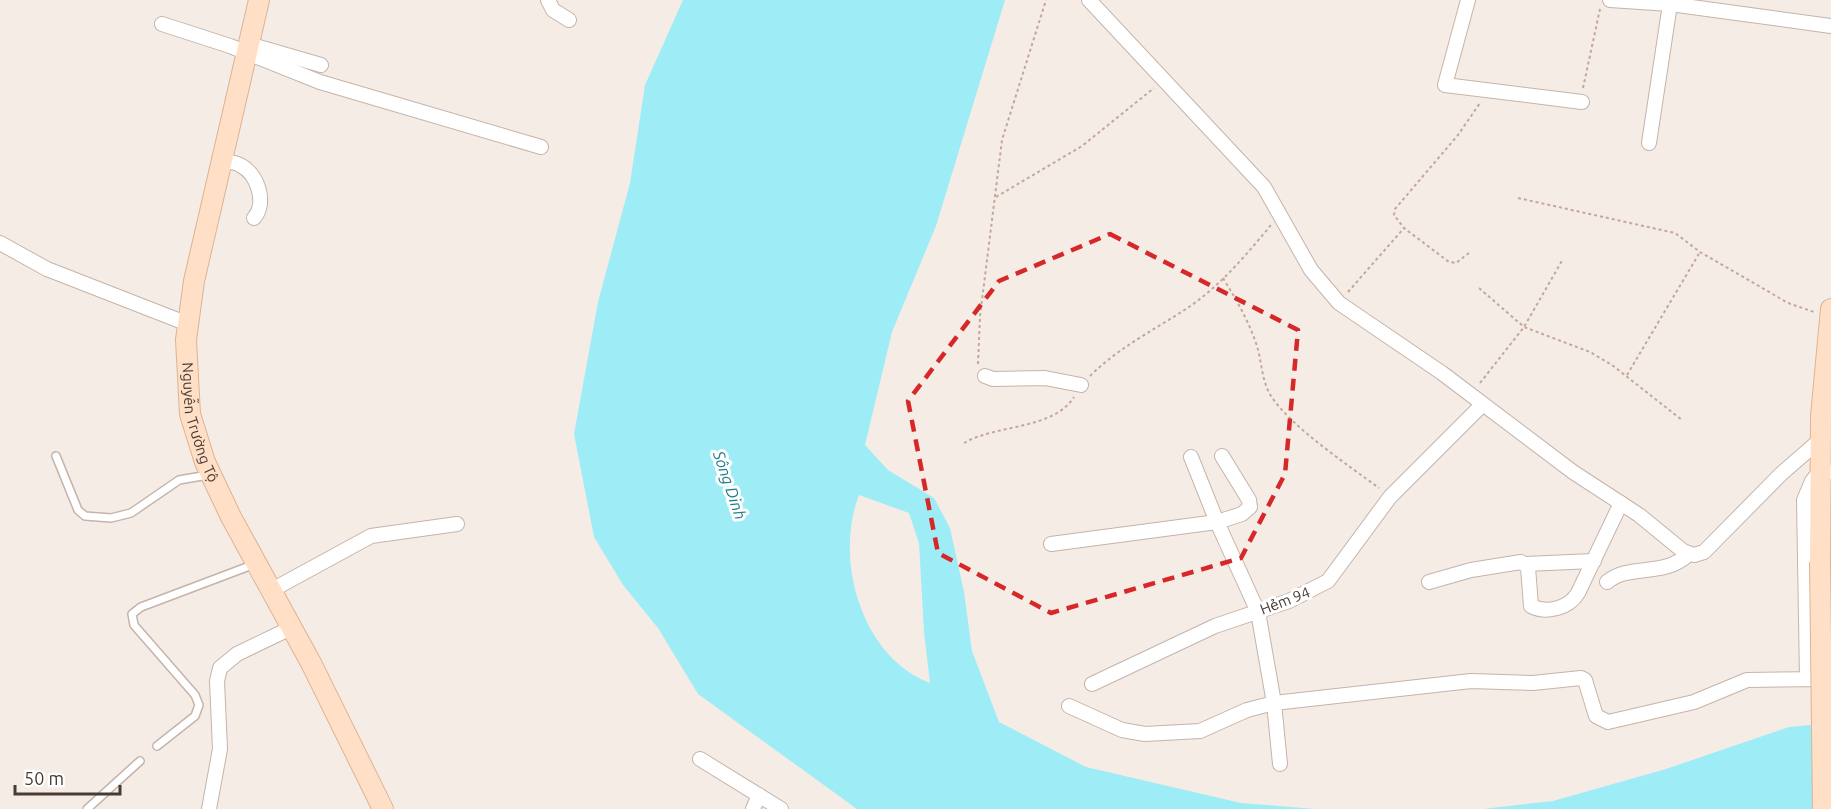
<svg xmlns="http://www.w3.org/2000/svg" width="1831" height="809" font-family="Ubuntu,sans-serif">
  <style>
    .water { fill: #9eedf6; fill-rule: evenodd }
    .lines { fill: none; stroke-linecap: round; stroke-linejoin: round }
    .lane-casing { stroke: #c4b4ab; stroke-width: 10 }
    .street-casing { stroke: #c4b4ab; stroke-width: 16 }
    .secondary-casing { stroke: #dcb394; stroke-width: 22 }
    .path { stroke: #c4a798; stroke-width: 2; stroke-dasharray: 3 3; stroke-linecap: butt }
    .lane { stroke: #fff; stroke-width: 7 }
    .street { stroke: #fff; stroke-width: 14 }
    .secondary { stroke: #ffe0c6; stroke-width: 20 }
    .secondary-bridge-casing { stroke: #dcb394; stroke-width: 22; stroke-linecap: butt }
    .secondary-bridge { stroke: #ffe0c6; stroke-width: 20 }
    .marked { fill: none; stroke: #d62828; stroke-width: 4.5; stroke-dasharray: 12 8; stroke-linejoin: round }
    .labels { text-anchor: middle; stroke-width: 6; stroke-linejoin: round; paint-order: stroke }
    .street-label { font-size: 15px; fill: #483b35; stroke: #fff }
    .water-label { font-size: 16px; font-style: italic; fill: #1f7d89; stroke: #fff }
  </style>
  <rect width="100%" height="100%" fill="#f5ece6"/>
  <g class="water">
    <path d="M683 0H1005L936 226 892 332 865 445 888 470 934 498 950 528 964 592 972 651 999 722 1086 767 1241 803 1315 809H857L698 694 658 628 623 585 594 537 574 434 598 302 630 183 645 85ZM859 495 909 513 919 543 924 632 930 683C861 657 834 559 859 495Z"/>
    <path d="M1831 723V809H1483L1553 801 1666 769 1789 727Z"/>
  </g>
  <g class="lines">
    <g class="lane-casing">
      <g id="lane">
        <path d="M56 456 78 510 85 516 111 518 131 513 179 480 208 475"/>
        <path d="M157 746 195 716 199 705 195 695 134 625 132 614 141 607 255 564"/>
        <path d="M87 809 140 761"/>
      </g>
    </g>
    <g class="street-casing">
      <g id="street">
        <path d="M548 0 553 10 569 20"/>
        <path d="M1089 0 1264 187 1311 270 1339 303 1442 373 1573 472 1639 515 1683 551 1694 555 1704 552 1781 474 1820 440"/>
        <path d="M1468 0 1445 85 1582 102"/>
        <path d="M1610 0 1670 4 1831 26"/>
        <path d="M162 24 230 46 320 82 541 147"/>
        <path d="M249 44 321 65"/>
        <path d="M1649 143 1670 4"/>
        <path d="M222 161C228 162 235 162 240 165 258 174 267 203 254 218"/>
        <path d="M0 243 47 269 188 324"/>
        <path d="M985 376 993 379 1045 378 1081 385"/>
        <path d="M1191 457 1217 522 1258 612 1274 703 1280 764"/>
        <path d="M1051 544 1217 522 1242 514 1250 507 1249 500 1222 456"/>
        <path d="M1525 564 1594 561"/>
        <path d="M1429 582 1471 570 1521 562 1528 567 1531 606C1547 614 1569 608 1578 593L1621 503"/>
        <path d="M1607 582C1630 563 1663 578 1689 554"/>
        <path d="M270 591 371 536 457 524"/>
        <path d="M1807 679 1804 500 1812 481 1820 471 1831 472"/>
        <path d="M1092 684 1215 626 1289 601 1328 581 1390 497 1482 405"/>
        <path d="M1069 706 1122 730 1145 734 1200 731 1247 710 1274 703 1471 681 1533 683 1581 678 1585 680 1596 716 1608 722 1694 702 1747 680 1828 679"/>
        <path d="M700 759 781 809"/>
        <path d="M209 809 220 749 217 681 220 668 237 654 291 628"/>
        <path d="M753 809 759 795"/>
      </g>
    </g>
    <g class="secondary-casing">
      <g id="secondary">
        <path id="s1" d="M259 0 194 281 186 340 190 414 205 462 231 517 311 663 383 809"/>
        <path d="M1820 562 1821 416 1831 309"/>
      </g>
    </g>
    <g class="path">
      <path d="M1583 88 1600 9"/>
      <path d="M996 197 1082 146 1154 88"/>
      <path d="M1518 198 1675 233 1700 252 1788 303 1814 312"/>
      <path d="M1469 253 1456 263 1449 262 1404 228 1394 215 1395 209 1458 135 1480 103"/>
      <path d="M1223 278C1236 299 1248 320 1256 343 1262 360 1261 380 1271 396 1291 427 1348 465 1379 488"/>
      <path d="M1479 288 1524 327 1590 352 1612 365 1682 420"/>
      <path d="M1348 292 1404 228"/>
      <path d="M978 364 980 316 1002 140 1046 0"/>
      <path d="M1627 375 1700 252"/>
      <path d="M1090 376C1119 347 1156 329 1189 307 1221 285 1247 254 1271 225"/>
      <path d="M1480 383 1524 327 1563 259"/>
      <path d="M964 443C997 424 1053 430 1074 397"/>
    </g>
    <use href="#lane" class="lane"/>
    <use href="#street" class="street"/>
    <use href="#secondary" class="secondary"/>
    <g class="secondary-bridge-casing">
      <path id="secondary-bridge" d="M1820 562 1823 809"/>
    </g>
    <use href="#secondary-bridge" class="secondary-bridge"/>
  </g>
  <path class="marked" d="M1110 234 1298 330 1285 474 1241 558 1051 613 938 553 908 401 999 281Z"/>
  <g class="labels">
    <g class="street-label">
      <text dy="5" stroke="none"><textPath href="#s1" startOffset="432">Nguyễn Trường Tộ</textPath></text>
      <text transform="translate(1285 601) rotate(-21)" y="5">Hẻm 94</text>
    </g>
    <g class="water-label">
      <text transform="translate(730 485) rotate(71)" y="6">Sông Dinh</text>
    </g>
  </g>
  <path d="M15 785v9h105v-9" fill="none" stroke="#483b35" stroke-width="3"/>
  <text x="24" y="785" font-size="18" fill="#483b35" stroke="#ffffff" stroke-width="4.5" paint-order="stroke">50 m</text>
</svg>
